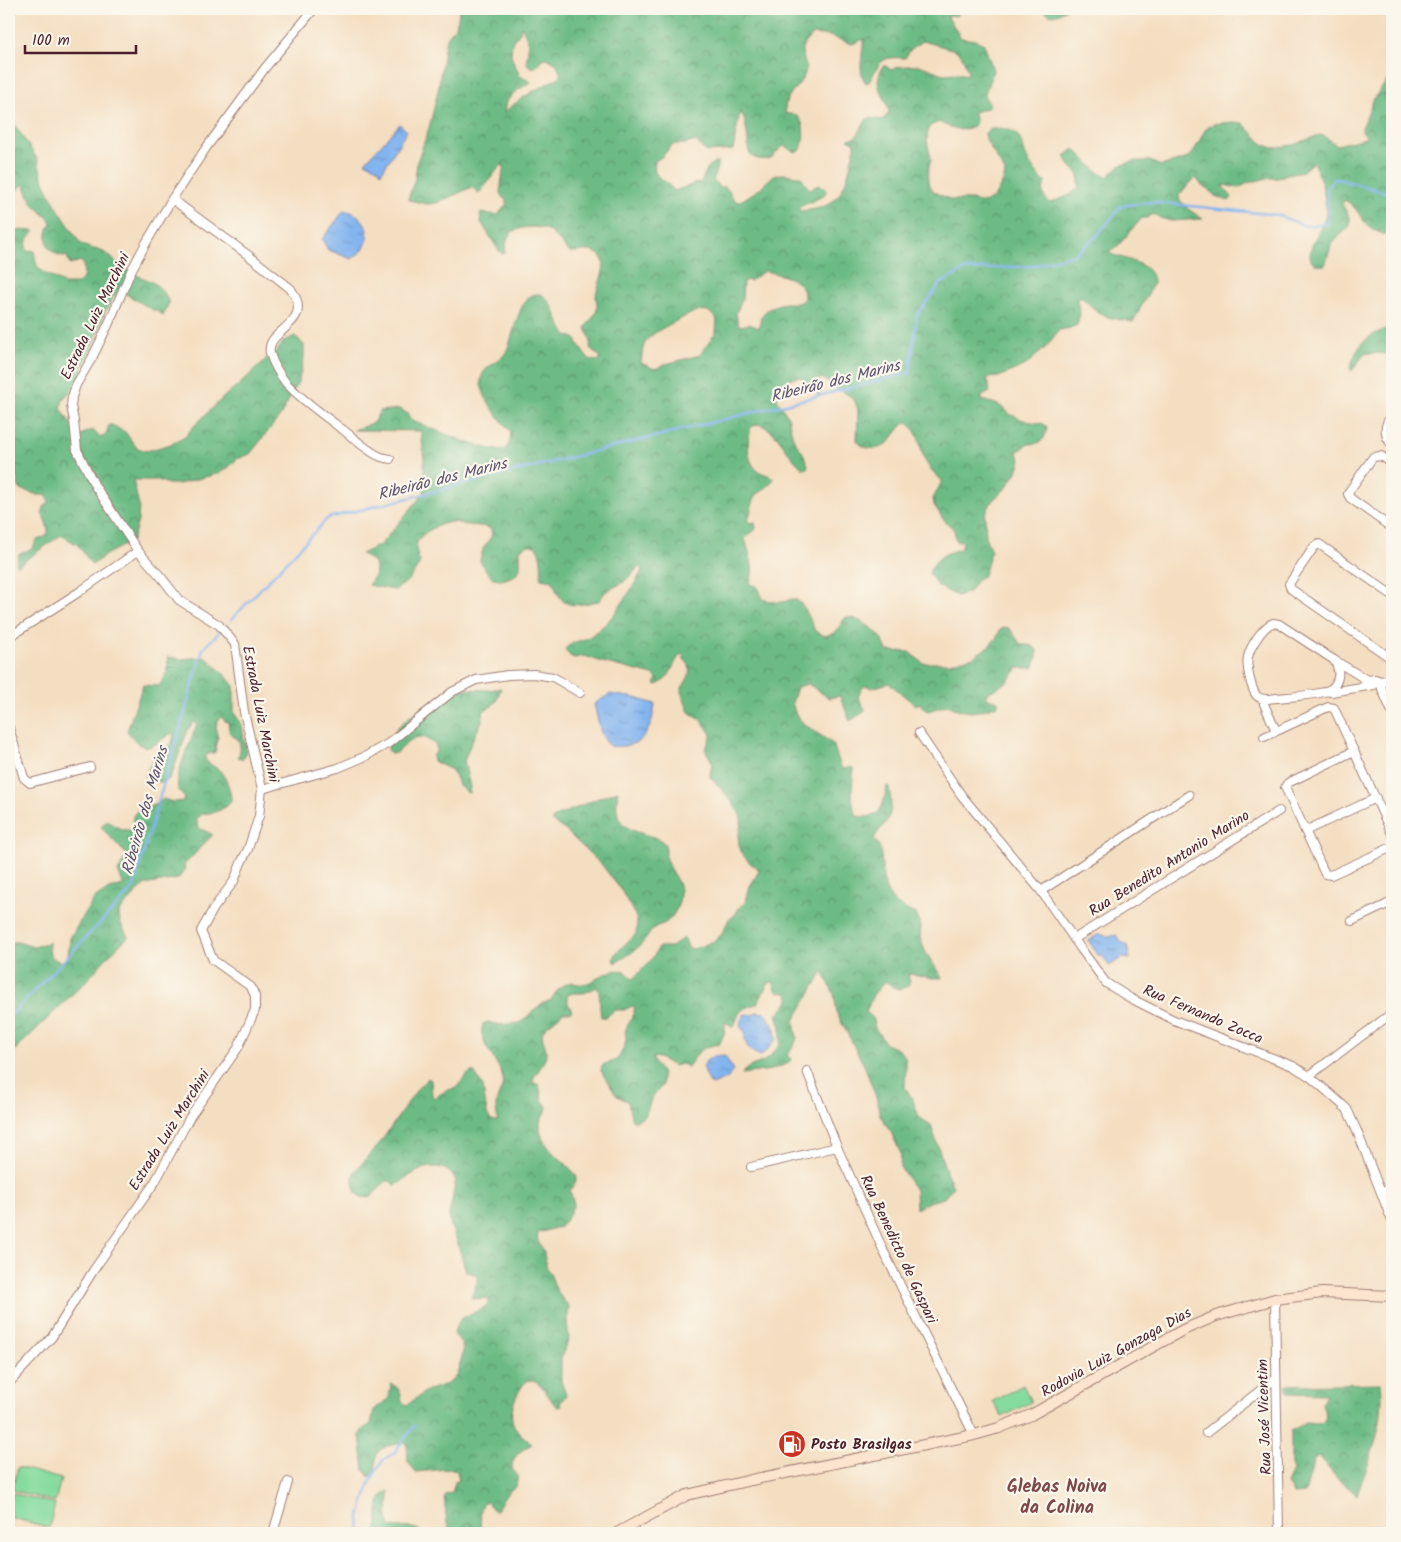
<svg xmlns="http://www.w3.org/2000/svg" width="1401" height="1542" font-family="Kalam,sans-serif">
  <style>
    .green { fill: #85db9e; stroke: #687d64 }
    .forest { fill: url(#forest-crowns); stroke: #5b6d58; fill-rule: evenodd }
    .water { fill: url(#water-ripples); stroke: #666a8d }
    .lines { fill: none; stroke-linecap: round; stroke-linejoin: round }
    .stream { stroke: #82b4ef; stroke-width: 2.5 }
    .street-casing { stroke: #9f7e76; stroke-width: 10 }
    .secondary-casing { stroke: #9f7e76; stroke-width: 12 }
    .street { stroke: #fff; stroke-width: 8 }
    .secondary { stroke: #fce5cf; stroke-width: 10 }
    .labels { text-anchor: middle; stroke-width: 4.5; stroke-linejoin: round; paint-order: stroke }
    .street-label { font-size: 15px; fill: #4a1f2b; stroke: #fbf7ec }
    .poi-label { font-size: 15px; font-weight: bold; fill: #4a1f2b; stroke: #fbf7ec; text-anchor: start }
    .water-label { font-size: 16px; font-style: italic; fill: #5e5370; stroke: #fbf7ec }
    .quarter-label { font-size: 18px; font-weight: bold; fill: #7e4849; stroke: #fbf7ec }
  </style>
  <defs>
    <pattern id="forest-crowns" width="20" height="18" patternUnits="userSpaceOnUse" patternTransform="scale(1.25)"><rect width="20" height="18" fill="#6cbb85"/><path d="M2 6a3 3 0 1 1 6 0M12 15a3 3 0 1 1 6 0" fill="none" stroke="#5b976d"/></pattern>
    <pattern id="water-ripples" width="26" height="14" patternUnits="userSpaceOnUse" patternTransform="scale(1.25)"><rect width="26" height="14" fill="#82b4ef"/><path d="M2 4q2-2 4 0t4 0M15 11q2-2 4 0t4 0" fill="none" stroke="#6c92c2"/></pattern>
  </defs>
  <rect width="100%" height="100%" fill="#fbf7ec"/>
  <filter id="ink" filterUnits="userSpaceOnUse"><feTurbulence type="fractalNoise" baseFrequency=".02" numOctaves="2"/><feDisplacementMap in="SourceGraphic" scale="10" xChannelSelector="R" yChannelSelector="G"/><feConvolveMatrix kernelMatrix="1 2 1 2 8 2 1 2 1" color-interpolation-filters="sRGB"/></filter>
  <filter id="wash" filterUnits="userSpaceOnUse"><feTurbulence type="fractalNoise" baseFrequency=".0096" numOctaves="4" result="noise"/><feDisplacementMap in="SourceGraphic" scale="20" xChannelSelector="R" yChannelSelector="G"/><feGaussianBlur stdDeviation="1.12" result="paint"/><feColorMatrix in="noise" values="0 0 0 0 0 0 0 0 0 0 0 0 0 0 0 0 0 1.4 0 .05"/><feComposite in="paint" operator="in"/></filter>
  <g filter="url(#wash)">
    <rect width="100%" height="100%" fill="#f4dec1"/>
    <g class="green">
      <path d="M1023 1385 1031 1402 1002 1417 993 1401Z"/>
      <path d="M18 1467 61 1479 55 1502 12 1490Z"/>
      <path d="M12 1493 55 1504 49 1528 9 1517V1504Z"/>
    </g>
    <g class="forest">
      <path d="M459 9H960V11L956 16 949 15 948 17 961 38 975 40 984 44 993 70 991 78 984 96 989 103 990 107 974 112V115L976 122 974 126C958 133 954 129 939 122L932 125 928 129 927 140 931 160 928 170V182L934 192 951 200H972L983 203 994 198 1004 179 1005 172 986 140 985 133C991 125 1012 128 1017 135 1023 142 1024 152 1028 160 1032 168 1038 176 1045 182 1042 192 1042 196 1050 203L1070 195 1079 187V175L1070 166 1065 156 1074 149C1084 157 1096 173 1107 177L1119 166 1135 161H1150L1161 166 1185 159 1193 153 1205 130 1213 124 1234 122 1243 123 1261 142 1267 146 1274 148 1293 145 1319 135 1324 136 1337 145 1365 138 1366 136 1362 132V128L1374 98 1392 74V238C1385 235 1377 232 1371 228 1359 219 1358 206 1344 200L1342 204 1350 218V226L1332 243 1325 265C1321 266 1318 266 1314 263 1301 254 1325 225 1326 214 1326 195 1321 178 1313 162L1303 171 1287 174 1278 178H1267L1248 183 1238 188 1224 185 1223 187 1232 197 1229 201 1215 196 1209 189 1202 186 1198 180 1195 178 1179 195V199L1188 209 1203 219 1171 221 1160 218 1154 214 1146 218H1142L1116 248 1109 252 1111 254C1126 260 1154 263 1153 284L1133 322C1106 317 1101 318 1082 297H1078L1077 301 1080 314 1077 325 1070 328 1059 330 1046 347 1026 365 999 377 987 378 990 392 982 396V400L999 405 1011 415 1026 421 1044 424 1047 427C1045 440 1042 444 1028 444L1022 449 1017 451 1021 460 1017 472 1006 488 992 501 985 515 986 539 991 551 984 575 977 580 969 592 957 596 938 586 929 573C935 558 946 552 961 549L963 542 961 540 958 542 956 541 954 530 943 519 934 505 933 499 942 481C937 475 929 469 926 462 919 449 921 431 906 422 898 428 894 437 887 444 878 451 864 450 857 441L858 410 855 402 849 395 836 388 822 378 819 380 820 391 818 395 800 377 790 379 779 387 776 394 778 401 788 417 793 438 803 453 808 465 807 468 804 469C785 456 782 431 758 424L751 427C747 440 746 460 757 470 762 474 769 474 774 479L765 489 755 495 748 521 750 523 755 522 756 529 745 539C749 554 756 568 750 582L752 585 757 586 763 599C770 601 776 603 784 602 786 601 789 599 792 599 804 599 811 622 815 631L825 636 835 633 845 618C855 615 874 629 880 636 883 640 885 646 887 651L909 652 923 663H950L973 657 988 647 997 637 1000 630 1006 627 1010 629 1021 645C1039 644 1041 652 1033 668H1018L1007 682 986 694 987 698 998 701V705C974 713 971 715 947 705L928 711 924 709 920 703 915 705 889 683 871 688 869 686H865L861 690 858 697 865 709 864 712 850 721 840 696 829 698 808 684 797 687 792 703 796 715 804 724 833 744 841 767 844 769 851 767 854 769C852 782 850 804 857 816 881 821 883 806 887 786H889C890 798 894 811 886 822 882 828 877 832 874 839 877 843 881 848 881 853 883 872 881 892 898 905 903 909 910 911 916 914L921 926 920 938 925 951 942 978H933L911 974 908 976 910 981 908 986C899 992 894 988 887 982H884L873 995 866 1012 872 1017 875 1028 886 1044 899 1050 905 1057 906 1064 905 1087 913 1100 919 1117 931 1125 946 1171 953 1187 944 1198 929 1202 916 1209 915 1190 900 1167 901 1154 891 1132 880 1115 876 1097 865 1067 837 1014 834 994 823 971 794 1021 797 1038 794 1046 787 1055 791 1059 789 1063 771 1070 742 1074C747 1066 755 1065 762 1062 769 1059 775 1050 780 1045L781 1027 777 1015C782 1009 794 1001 787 993 775 992 777 993 773 981L767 985 758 1003C740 1010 740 1009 734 1027L725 1022V1032L719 1044C699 1048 699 1051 688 1067L681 1064 674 1066 659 1058 653 1057V1060L662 1074V1086L652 1097 645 1116 635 1121H633L631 1117 628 1102 616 1095 601 1071C601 1060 613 1065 618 1058 621 1055 625 1045 626 1040 627 1036 624 1033 626 1029 630 1021 633 1016 635 1007L632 1006 624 1010H615L606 1017H601C599 1008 601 993 597 987L584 993H574L567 995 568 1003 572 1011 570 1012H563C558 1019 547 1024 543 1031 540 1037 546 1045 546 1051 547 1061 538 1070 533 1079V1082L539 1085 542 1099 547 1107 546 1112 540 1121V1131L543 1140 553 1153 565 1163 577 1176 575 1183 570 1191 574 1204 568 1217 560 1227C552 1228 546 1232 539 1232 534 1241 542 1245 544 1253 545 1257 545 1261 546 1265 547 1269 549 1272 551 1276 556 1289 558 1296 569 1306L567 1323 569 1339 561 1359V1381L566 1395 560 1403 561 1406 557 1407C547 1397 543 1381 527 1380 517 1392 506 1413 515 1427 519 1434 527 1439 532 1444 522 1450 511 1456 512 1469L518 1476 516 1486 508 1492 495 1512 487 1502H484L481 1508 480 1533H452L447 1523 444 1497 446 1494 452 1493 455 1482 459 1480 457 1471 448 1469 416 1472 408 1462 407 1445 403 1442C396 1445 388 1445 383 1448 370 1455 382 1470 369 1477L364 1470 360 1435 362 1430 371 1424 374 1410 389 1398 391 1384C400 1387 401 1394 402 1402L407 1405 426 1391 447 1384 454 1379 457 1374 463 1353 462 1344 454 1334C458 1309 481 1317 490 1300 485 1297 478 1300 471 1298L477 1282V1276L470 1272 466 1271 456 1238 451 1227 449 1215 456 1180C454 1177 451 1173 448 1171 429 1159 410 1176 395 1186L390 1181H386C381 1186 376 1193 371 1196 355 1204 351 1182 354 1172L378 1146 418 1088 428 1078 431 1080 432 1096 435 1098 445 1091 456 1088 466 1076 471 1072H474L483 1087 487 1114 491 1120 498 1121C497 1116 496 1111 496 1105 497 1095 506 1086 502 1075 497 1058 477 1043 483 1024L488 1022 498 1025 520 1023 541 1004 551 1000 556 992 562 986 571 982C575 983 579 985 583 984 597 982 607 967 625 971L630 977 633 979 651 960 659 947H671L683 938 685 939 688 948 694 949 714 941 722 934 729 919 735 915 739 908 746 901 750 886 759 871V869C746 862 736 849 739 834 740 827 743 821 740 815 733 801 721 789 710 777L712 762 705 749 711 737V734L702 721 689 712 681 692 682 688 688 678 690 671 689 665 684 659 683 654H681C670 667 673 677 657 685L655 684 657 679 653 675 602 662 585 656 574 658 570 656 565 650C570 640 584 642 592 635 615 619 627 596 641 573L642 567H639L624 582 605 592 599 601C572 606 562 611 553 581L541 579C542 565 543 534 520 549V568L517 574C495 585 493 581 480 561L483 549 492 535 491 529C484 525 476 526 468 525 463 525 458 522 453 522 443 522 419 533 417 543 415 549 418 556 420 562 414 575 407 583 395 590L368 585 376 574 374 562 361 554 380 545 424 493V458L421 431 354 430 373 423 380 411 400 409 408 414 409 418 415 422C437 430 484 452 505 450L510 442 511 432C501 420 483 400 481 383 480 366 499 364 506 352 514 339 518 293 538 294 551 294 558 325 565 333 568 336 572 337 575 338 582 349 586 364 600 360V357L590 348 591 342 586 327C589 322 595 316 597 310 598 306 596 300 596 295 598 283 612 260 596 253 586 248 579 253 569 252 563 245 555 235 547 230 538 225 518 226 510 234 506 239 506 247 505 253L503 254 499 251 481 222 480 214 482 213 498 215 506 205 507 200 502 197 500 192 504 165 500 166 479 194 472 187 437 203 427 204 409 200V196L415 179 417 162 429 128 438 91 445 42C447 36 452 32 455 27 458 21 459 15 459 9ZM521 26C526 34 528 41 528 50 528 54 526 59 527 63 532 72 540 66 541 59L547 58 557 64 561 75 558 78C539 88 520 97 504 113 505 96 518 90 531 82L520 76 511 56 512 42 520 32ZM814 34 830 36 852 44 864 39C863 52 857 73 866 83L869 82C881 62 879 56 905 58L911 49 923 41 955 50 961 54 968 71 967 75 958 73 943 74 919 65 898 67 891 70 886 66H883C870 89 887 93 889 113L882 120 870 118 867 119 856 137 848 139 855 143V147C845 183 846 208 801 211L798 208 823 196 826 192 825 188 819 185 809 189 802 178 798 176 783 174 774 175 759 189 744 199 738 202C731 199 730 190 724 186L720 188 713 180 717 167V162C707 164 705 174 701 183L693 184 675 191 673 190C664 176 652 181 655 161L663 156 670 147 675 144H685L696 141 704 150 708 152 733 150 740 111C746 118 747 133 748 142 748 146 748 151 750 154 753 159 763 160 768 159 775 157 777 149 784 146L795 152 800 151C805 142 806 119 795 115 792 114 789 114 786 114 782 96 797 90 804 76 812 59 789 52 814 34ZM764 271C777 274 806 279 804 296 804 299 803 301 800 302 797 304 792 303 788 303 779 303 766 308 761 317 760 320 760 325 759 328L749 324 741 326 738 324 736 313 742 299 743 282 746 280 750 281ZM696 311H708L717 319 716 332 700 355 666 364 655 369 641 363C642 357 642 348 645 343 651 331 684 318 696 311Z"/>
      <path d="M1043 9H1067C1057 15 1051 18 1043 9Z"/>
      <path d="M9 116 38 160C43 190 64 217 80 243 89 250 97 248 105 253 112 257 117 264 124 268 143 281 159 278 169 303L163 316 161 313 151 309 119 290 111 301 105 312 92 348 82 368 77 385 63 399 61 408 78 436 92 430 95 432 99 437H103L106 434 109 425H112L125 432 137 448 147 451 171 444 185 437 193 427 230 391 239 385 266 359 277 351 284 341 295 336 304 345V357L299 380 281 415 250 454 237 459 227 469 216 474 179 484H168L158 480H133L139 506 138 521 132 541 107 554 92 565 78 545 61 535 17 566 16 564 19 554 32 549 37 540 45 537 48 533V528L45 521V519L42 514 44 507 49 502 48 498 45 495H38L20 489C15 481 19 468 9 464V226L13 230 35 231 27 240 26 248 28 251 32 250 34 251 37 266 41 271 65 284H77L82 280 84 275 83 263 80 261 70 265 67 256C47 257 42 238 51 223L49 219 32 203 24 184 9 197Z"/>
      <path d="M1392 319V354L1365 353 1352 371 1350 369C1353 357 1359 345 1368 338 1377 331 1389 331 1392 319Z"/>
      <path d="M168 657 180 659 206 657 225 675 234 686V713L242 725 244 741 246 745 245 756 243 759 238 757C241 750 241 746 238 739 229 735 229 731 228 722L225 721 221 717C215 723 215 730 218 737L215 747 216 750 214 753 207 754 205 757 206 761C210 765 216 767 220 771 226 778 232 792 231 802 227 806 220 811 214 812 207 814 200 812 196 819L199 828 213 835C202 844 195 855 184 865L185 869 178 879 144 885 119 912 120 922 128 937 108 956 89 978 9 1056V942H17L34 947 49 942C48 954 51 960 63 962L68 956 70 938 94 899 109 889 123 885V883L118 872 127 855 101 827 107 820C116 827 125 833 137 829 136 827 134 825 133 822 130 808 149 808 157 804 159 803 161 801 163 799L174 802 183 801 185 798C182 795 179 793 178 789 174 775 192 739 197 724L194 722 188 729 173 771 169 779 162 782H147L145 776C153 759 155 752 172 744L174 734 172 733C148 748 147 756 127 731L143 685 159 686 167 674Z"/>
      <path d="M501 688C497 700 496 706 484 710L482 721 471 743 464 761 470 787 469 793C459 790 456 779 452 770L433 761 432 756 436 752V745C420 734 416 734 402 748 398 751 397 753 392 754L389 752 388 749 390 741 397 728 409 717 424 706 435 703 463 689 488 690Z"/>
      <path d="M618 791C614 820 619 827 647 835 653 837 660 838 664 843 668 848 664 856 667 862 670 872 681 882 680 893 680 904 674 918 665 923 662 925 657 925 654 928 651 931 648 936 645 940 637 950 626 957 615 963L613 960 617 952 636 934 637 924 636 917 621 890 602 865 565 830 554 823 552 820C557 814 563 814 569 811 585 804 601 796 618 791Z"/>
      <path d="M1381 1383C1386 1422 1370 1458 1357 1495L1335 1476 1320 1458 1315 1457 1305 1493 1293 1494 1287 1483 1293 1471 1291 1465V1431L1305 1423 1317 1424 1324 1422 1326 1416 1322 1403 1326 1394 1288 1393 1286 1385Z"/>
      <path d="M389 1491 388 1517 389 1526C400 1531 410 1524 421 1531V1533H376C381 1519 372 1500 389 1491Z"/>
    </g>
    <g class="water">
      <path d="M400 124 407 131 381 173 379 169 365 162Z"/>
      <path d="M344 211C362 211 374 232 364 248 362 252 355 256 352 259L328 250 322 239Z"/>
      <path d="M610 694 636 698 655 704C651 734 642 749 609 746L601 733 594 704Z"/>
      <path d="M1100 934 1108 937 1116 935 1121 942 1127 945 1130 959 1123 958 1109 966 1103 956 1098 955 1088 940Z"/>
      <path d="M756 1012 766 1013 775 1029 776 1040 761 1056C749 1052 744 1045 745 1032L740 1026 741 1020 745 1014 754 1015Z"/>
      <path d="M714 1056H725L733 1070 728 1078 713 1085 709 1083 703 1066 707 1060Z"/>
    </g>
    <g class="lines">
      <g class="stream">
        <path d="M231 620 328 518 910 373 917 315 940 284 964 270 1032 266 1075 254 1097 236 1121 206 1151 202 1278 215 1305 226 1328 223 1327 187 1334 179 1341 180 1392 194"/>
        <path d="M9 1017 133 889 203 649 221 630"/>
        <path d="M359 1533 360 1516 370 1482 383 1460 394 1453 414 1426"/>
      </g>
    </g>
  </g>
  <g filter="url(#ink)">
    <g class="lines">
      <g class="street-casing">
        <g id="street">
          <path d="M172 199 248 255 291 289C316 326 265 328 270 353 273 364 279 374 286 383 302 400 323 415 342 429 354 438 366 450 379 456 383 458 386 458 390 459"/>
          <path d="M1392 415C1383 425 1384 436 1392 445"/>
          <path d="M1392 463 1381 456 1373 457 1350 490 1348 494 1350 498 1392 528"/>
          <path d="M1392 595 1319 544 1314 547 1289 584 1291 589 1392 659"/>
          <path d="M1273 623 1279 624 1334 660C1341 671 1340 685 1327 691 1315 696 1282 697 1268 699 1264 699 1260 699 1257 696 1251 690 1246 665 1248 657 1250 647 1263 626 1273 623Z"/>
          <path d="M9 637 79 592 138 551"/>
          <path d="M1334 660 1367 680 1375 679 1381 681"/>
          <path d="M1381 681 1382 689 1392 712"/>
          <path d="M1326 691 1331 692 1374 685 1381 681 1392 679"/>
          <path d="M1265 699 1264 704 1276 731"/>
          <path d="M9 728 24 778 30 783 90 767"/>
          <path d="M919 733 962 796 1041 891 1081 949 1106 983 1130 998 1174 1020 1293 1066 1309 1076 1328 1092 1347 1109 1357 1131 1392 1221"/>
          <path d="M1264 737 1328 707 1334 708 1392 834"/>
          <path d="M1354 751 1288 783 1285 787 1325 874 1331 875 1392 847"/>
          <path d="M262 789 338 768 366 756 389 743 452 692 476 680 508 675 534 674 553 677 580 693"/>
          <path d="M1305 831 1376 798"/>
          <path d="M1041 891 1189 795"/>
          <path d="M1352 921 1392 902"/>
          <path d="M1074 939 1279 811"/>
          <path d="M807 1071 837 1147 884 1252 974 1435"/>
          <path d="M1309 1076 1392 1013"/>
          <path d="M751 1167 837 1147"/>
          <path d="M1382 1193 1392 1187"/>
          <path d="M1275 1299 1279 1533"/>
          <path d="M9 1383 52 1337 93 1271 155 1182 190 1117 238 1048 255 1010V996L251 987 213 960 201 931 214 908 234 881 241 863 248 849 259 816 262 789 244 712 235 644 219 625 179 600 162 578 138 551 95 486 77 450 74 421 71 406 72 397 76 385 92 358 109 323 131 271 146 243 172 199 206 148 265 68 314 9"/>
          <path d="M1206 1433 1276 1378"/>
          <path d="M273 1533 288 1482"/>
        </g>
      </g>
      <g class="secondary-casing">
        <path id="secondary" d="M617 1533 687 1495 751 1480 974 1435 999 1428 1031 1415 1183 1330 1216 1316 1275 1299 1322 1293 1392 1296"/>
      </g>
      <use href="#street" class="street"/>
      <use href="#secondary" class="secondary"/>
    </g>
  </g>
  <defs>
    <g id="fuel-disc" transform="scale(1.4375)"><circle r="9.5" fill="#c8321e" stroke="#fbf7ec"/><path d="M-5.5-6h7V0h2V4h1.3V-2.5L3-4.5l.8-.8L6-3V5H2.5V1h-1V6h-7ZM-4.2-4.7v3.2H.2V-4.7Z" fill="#fff"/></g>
  </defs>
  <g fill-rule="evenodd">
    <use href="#fuel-disc" x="792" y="1444"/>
  </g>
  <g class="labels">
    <g class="street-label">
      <text transform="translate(95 316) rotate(-64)" y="5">Estrada Luiz Marchini</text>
      <text transform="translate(261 714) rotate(79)" y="5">Estrada Luiz Marchini</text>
      <text transform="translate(1169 863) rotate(-32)" y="5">Rua Benedito Antonio Marino</text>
      <text transform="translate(1203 1014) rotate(23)" y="5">Rua Fernando Zocca</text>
      <text transform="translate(169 1130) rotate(-58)" y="5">Estrada Luiz Marchini</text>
      <text transform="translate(899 1249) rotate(65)" y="5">Rua Benedicto de Gaspari</text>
      <text transform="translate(1116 1352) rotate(-29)" y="5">Rodovia Luiz Gonzaga Dias</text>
      <text transform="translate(1264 1417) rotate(-92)" y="5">Rua José Vicentim</text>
    </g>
    <g class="poi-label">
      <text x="811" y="1449">Posto Brasilgas</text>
    </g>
    <g class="water-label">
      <text transform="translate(835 380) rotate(-14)" y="6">Ribeirão dos Marins</text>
      <text transform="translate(442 478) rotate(-14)" y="6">Ribeirão dos Marins</text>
      <text transform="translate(144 810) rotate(-74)" y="6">Ribeirão dos Marins</text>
    </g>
    <g class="quarter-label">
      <text x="1057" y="1492">Glebas Noiva<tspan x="1057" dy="21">da Colina</tspan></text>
    </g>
  </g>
  <rect width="1401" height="1542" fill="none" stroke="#fbf7ec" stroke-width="30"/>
  <path d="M25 45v8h111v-8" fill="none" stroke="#4a1f2b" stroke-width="2.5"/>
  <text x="32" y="45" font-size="15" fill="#4a1f2b" stroke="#fbf7ec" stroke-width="4" paint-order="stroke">100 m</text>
</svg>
